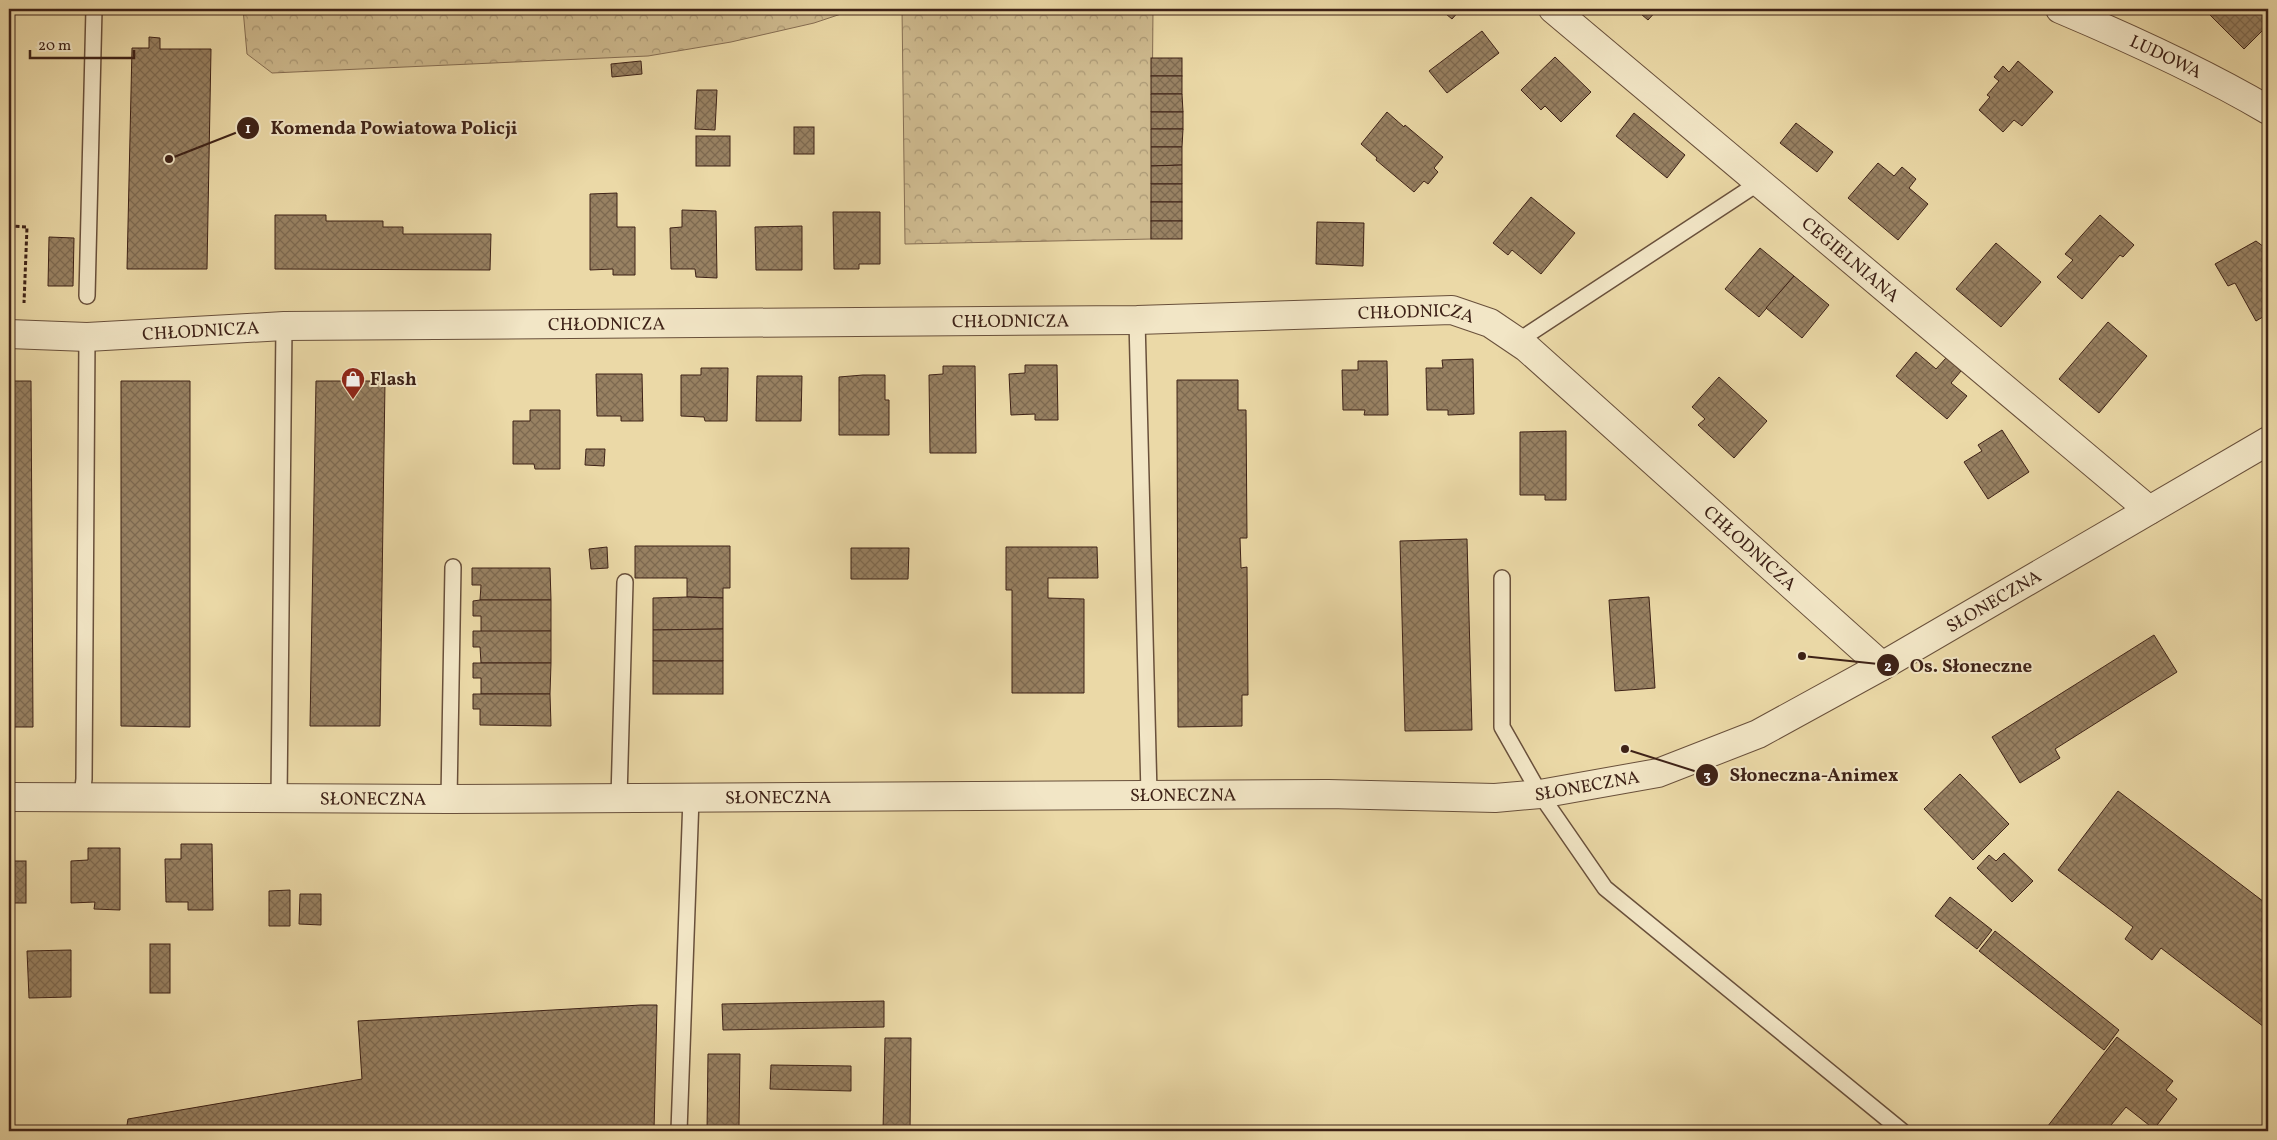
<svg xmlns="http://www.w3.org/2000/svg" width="2277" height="1140" font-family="Vollkorn,serif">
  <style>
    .park { fill: url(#park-crowns); stroke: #866e53 }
    .building { fill: url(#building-cross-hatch); stroke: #3e2217 }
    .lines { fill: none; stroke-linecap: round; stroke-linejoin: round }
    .lane-casing { stroke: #69503b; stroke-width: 18 }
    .street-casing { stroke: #69503b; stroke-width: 30 }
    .path { stroke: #3e2217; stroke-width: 3; stroke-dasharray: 4 2.5; stroke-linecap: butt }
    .lane { stroke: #f2e6c6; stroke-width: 15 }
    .street { stroke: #f2e6c6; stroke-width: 28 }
    .labels { text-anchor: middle; stroke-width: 4; stroke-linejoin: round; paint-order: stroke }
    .street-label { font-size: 18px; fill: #3e2217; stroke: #f2e6c6 }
    .poi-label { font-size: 18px; font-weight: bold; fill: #3e2217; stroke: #f2e6c6; text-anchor: start }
    .leader { fill: none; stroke: #3e2217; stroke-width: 2 }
    .callout-dot { fill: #3e2217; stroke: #f2e6c6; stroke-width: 2 }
    .mark-label { font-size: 15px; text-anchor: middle; font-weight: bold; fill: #fff }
    .callout-label { font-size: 19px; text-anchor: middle; font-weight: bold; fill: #3e2217; stroke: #f2e6c6; stroke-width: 4; stroke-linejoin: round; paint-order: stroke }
  </style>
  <defs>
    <pattern id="park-crowns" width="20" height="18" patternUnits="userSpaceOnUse" patternTransform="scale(1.25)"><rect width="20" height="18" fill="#ceba8f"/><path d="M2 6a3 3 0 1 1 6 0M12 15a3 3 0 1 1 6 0" fill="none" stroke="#a99774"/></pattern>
    <pattern id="building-cross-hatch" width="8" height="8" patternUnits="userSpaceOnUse" patternTransform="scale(1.25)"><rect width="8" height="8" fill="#988162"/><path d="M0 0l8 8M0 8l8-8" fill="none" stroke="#7d6950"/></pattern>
  </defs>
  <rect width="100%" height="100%" fill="#ebd9a7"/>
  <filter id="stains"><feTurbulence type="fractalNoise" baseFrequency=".004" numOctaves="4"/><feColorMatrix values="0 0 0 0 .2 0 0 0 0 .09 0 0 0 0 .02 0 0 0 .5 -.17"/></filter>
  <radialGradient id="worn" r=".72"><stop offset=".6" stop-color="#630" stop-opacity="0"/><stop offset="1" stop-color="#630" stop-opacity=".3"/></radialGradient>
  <g class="park">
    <path d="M243 9H856L814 23 731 42 648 56 272 73 247 54Z"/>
    <path d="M902 9H1153L1151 239 905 244Z"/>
  </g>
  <g class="building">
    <path d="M1440 9H1461L1452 19Z"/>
    <path d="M1635 9H1658L1648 20Z"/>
    <path d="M2208 9H2268V25L2244 49 2206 11Z"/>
    <path d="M1482 31 1499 53 1447 93 1429 71Z"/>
    <path d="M149 37 160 38V49H211L207 269H127L132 48H149Z"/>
    <path d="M1555 57 1591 92 1561 122 1545 106 1541 110 1521 90Z"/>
    <rect x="1151" y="58" width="31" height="18"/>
    <path d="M641 61 642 74 612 77 611 64Z"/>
    <path d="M2018 61 2053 92 2022 126 2014 120 2003 132 1979 110 1990 97 1987 95 1999 81 1994 77 2003 66 2009 72Z"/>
    <rect x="1151" y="76" width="31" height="18"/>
    <path d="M697 90H717L715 130 695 129Z"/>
    <path d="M1151 94H1182L1183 112H1151Z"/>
    <rect x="1151" y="112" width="32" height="17"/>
    <path d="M1387 112 1404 127 1405 125 1443 157 1434 168 1438 172 1428 184 1424 181 1414 192 1376 160 1377 158 1361 144Z"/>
    <path d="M1634 113 1685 155 1667 178 1616 136Z"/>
    <path d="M1796 123 1833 152 1817 172 1780 143Z"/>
    <rect x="794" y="127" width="20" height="27"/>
    <path d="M1151 129H1183L1182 147H1151Z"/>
    <rect x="696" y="136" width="34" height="30"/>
    <path d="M1151 147H1182V165L1151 166Z"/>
    <path d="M1878 163 1894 176 1902 167 1916 179 1909 188 1928 204 1898 240 1848 198Z"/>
    <path d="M1182 165V184H1151V166Z"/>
    <rect x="1151" y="184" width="31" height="18"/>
    <path d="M617 193V227H635V275H613V269L590 270V194Z"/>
    <path d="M1531 197 1575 233 1541 274 1512 250 1508 255 1493 243Z"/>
    <rect x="1151" y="202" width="31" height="19"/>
    <path d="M682 210 716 211 717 278 696 277 695 269H671L670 228 682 227Z"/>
    <path d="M833 212H880V264H859V269H834Z"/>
    <path d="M275 215H326V221H383V227H403V234H491L490 270 275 269Z"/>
    <path d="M2100 215 2134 245 2123 257 2120 255 2082 299 2057 277 2073 260 2065 254Z"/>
    <rect x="1151" y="221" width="31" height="18"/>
    <path d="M1317 222 1364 223 1363 266 1316 264Z"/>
    <path d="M802 226V270H756L755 227Z"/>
    <path d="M9 236H13L12 264H9Z"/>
    <path d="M49 237 74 238 73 286H48Z"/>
    <path d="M2256 241 2268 250V314L2256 321 2235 283 2228 286 2215 264Z"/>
    <path d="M1996 243 2041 282 2001 327 1956 289Z"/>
    <path d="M1760 248 1794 276 1759 317 1725 289Z"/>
    <path d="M1794 276 1829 305 1802 338 1766 308Z"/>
    <path d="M2108 322 2147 356 2099 413 2059 379Z"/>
    <path d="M1916 352 1936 369 1946 358 1961 371 1951 383 1967 396 1947 419 1896 376Z"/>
    <path d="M1473 359 1474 414 1448 415V410H1427L1426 368H1443L1442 360Z"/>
    <path d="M1358 361H1387L1388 415H1364L1365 410H1343L1342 370H1358Z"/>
    <path d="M1025 365H1057L1058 420H1035V414L1011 415 1009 374 1025 373Z"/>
    <path d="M943 366H975L976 453H930L929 375 943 374Z"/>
    <path d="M701 368H728L727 421H705L704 417 681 416V375H701Z"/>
    <path d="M596 374H642L643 421H621V416H597Z"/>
    <path d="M863 375H885V400H889V435H839V377Z"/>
    <path d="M757 376H802L801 421H756Z"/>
    <path d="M1719 377 1767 421 1734 458 1698 425 1705 419 1692 407Z"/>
    <path d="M1177 380H1238V410H1246L1247 538H1240L1241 568 1247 567 1248 695H1242V726L1178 727Z"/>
    <path d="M9 381H31L33 727H9Z"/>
    <path d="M121 381H190V727L121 726Z"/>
    <path d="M316 381H385L380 726H310Z"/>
    <path d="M530 410H560V469H535L534 464H513V421H530Z"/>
    <path d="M2002 430 2029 472 1988 499 1964 462 1982 451 1978 445Z"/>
    <path d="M1566 431V500H1545V495H1520V432Z"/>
    <path d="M586 449H605L604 466 585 465Z"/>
    <path d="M1467 539 1472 730 1405 731 1400 541Z"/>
    <path d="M635 546H730V588H723V598L687 597V578H635Z"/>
    <path d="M607 547 608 568 591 569 589 549Z"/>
    <path d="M1006 547H1097L1098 578H1048V598L1084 599V693H1012V590H1006Z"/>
    <path d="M851 548H909L908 579H851Z"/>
    <path d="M472 568H550L551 600H480L481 585H472Z"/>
    <path d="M687 597 723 598V629L653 630V598Z"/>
    <path d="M1649 597 1655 688 1615 691 1609 600Z"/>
    <path d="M480 600H551V631L481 632V616H473V601Z"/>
    <path d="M723 629V661H653V630Z"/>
    <path d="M473 631H551V663H481L480 647H473Z"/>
    <path d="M2154 635 2177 672 2055 749 2060 758 2020 783 1992 737Z"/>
    <rect x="653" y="661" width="70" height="33"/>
    <path d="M473 663H551L550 694H481V678H473Z"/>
    <path d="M473 694H550L551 726 480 725V709H473Z"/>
    <path d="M1960 774 2009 824 1973 860 1924 809Z"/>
    <path d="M2118 791 2268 905V1030L2161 948 2152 960 2125 939 2133 927 2058 870Z"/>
    <path d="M181 844H212L213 910H188V902H166L165 859H181Z"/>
    <path d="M88 848H120V910L94 909 95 902 71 903V861L88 860Z"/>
    <path d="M2004 853 2033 881 2012 902 1977 868 1989 855 1996 861Z"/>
    <rect x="9" y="861" width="17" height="42"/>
    <path d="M290 890V926H269V891Z"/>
    <path d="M300 894H321V925L299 924Z"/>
    <path d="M1950 897 1992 930 1977 949 1935 916Z"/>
    <path d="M1995 931 2119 1030 2104 1050 1979 951Z"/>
    <rect x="150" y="944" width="20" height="49"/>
    <path d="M71 950V997L29 998 27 951Z"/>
    <path d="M884 1001V1027L723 1030 722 1004Z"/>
    <path d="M641 1005H657L654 1131H126L128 1119 362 1079 358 1021Z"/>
    <path d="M2117 1037 2173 1081 2166 1090 2177 1099 2154 1129 2126 1107 2106 1131H2044Z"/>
    <path d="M885 1038H911L910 1131H883Z"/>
    <path d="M708 1054H740L739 1126 854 1128V1131H707Z"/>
    <path d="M771 1065 851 1066V1091L770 1089Z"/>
  </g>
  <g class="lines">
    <g class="lane-casing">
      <g id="lane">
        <path d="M87 296 94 9"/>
        <path d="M1137 320 1149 794"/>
        <path d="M1518 341 1760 182"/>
        <path d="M1502 578V727L1540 794 1605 888 1902 1131"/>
        <path d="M82 796 84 779 87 337"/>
        <path d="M619 798 625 582"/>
        <path d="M279 799 284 326"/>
        <path d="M449 799 453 567"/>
        <path d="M679 1131 691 798"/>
      </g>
    </g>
    <g class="street-casing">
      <g id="street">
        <path id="s1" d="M1553 9 2149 510"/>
        <path id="s2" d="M2060 9C2131 39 2202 71 2268 110"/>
        <path id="s3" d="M9 334 87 337 284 326 1137 320 1452 310 1490 323 1527 348 1882 666"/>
        <path id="s4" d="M9 797 449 799 1328 794 1495 798 1540 794 1658 773 1758 734 1882 666 2268 441"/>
      </g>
    </g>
    <path class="path" d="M9 226 27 227 24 303"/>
    <use href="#lane" class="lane"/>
    <use href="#street" class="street"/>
  </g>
  <defs>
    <g id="shop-pin" transform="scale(1.25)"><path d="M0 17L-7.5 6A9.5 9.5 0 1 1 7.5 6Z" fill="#8f2418" stroke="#f2e6c6"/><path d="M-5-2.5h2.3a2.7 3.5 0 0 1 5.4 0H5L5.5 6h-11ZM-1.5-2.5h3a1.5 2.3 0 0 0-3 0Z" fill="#fff"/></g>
  </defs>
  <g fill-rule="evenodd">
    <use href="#shop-pin" x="353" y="379"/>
  </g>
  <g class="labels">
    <g class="street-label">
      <text dy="6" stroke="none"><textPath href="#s2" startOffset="116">LUDOWA</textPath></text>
      <text dy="6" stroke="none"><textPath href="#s1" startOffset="389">CEGIELNIANA</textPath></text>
      <text dy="6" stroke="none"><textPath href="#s3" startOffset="1408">CHŁODNICZA</textPath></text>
      <text dy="6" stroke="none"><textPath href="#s3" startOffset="1002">CHŁODNICZA</textPath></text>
      <text dy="6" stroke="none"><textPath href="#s3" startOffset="598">CHŁODNICZA</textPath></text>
      <text dy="6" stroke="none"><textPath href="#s3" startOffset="192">CHŁODNICZA</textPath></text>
      <text dy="6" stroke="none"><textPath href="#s3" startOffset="1828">CHŁODNICZA</textPath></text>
      <text dy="6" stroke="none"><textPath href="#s4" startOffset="2029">SŁONECZNA</textPath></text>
      <text dy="6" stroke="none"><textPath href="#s4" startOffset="1579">SŁONECZNA</textPath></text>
      <text dy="6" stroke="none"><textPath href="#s4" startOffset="1174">SŁONECZNA</textPath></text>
      <text dy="6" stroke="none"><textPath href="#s4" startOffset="769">SŁONECZNA</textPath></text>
      <text dy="6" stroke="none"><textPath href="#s4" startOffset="364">SŁONECZNA</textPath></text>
    </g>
    <g class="poi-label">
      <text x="370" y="385">Flash</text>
    </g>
  </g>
  <path class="leader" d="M169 159L248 128M1802 656L1888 665M1625 749L1707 775"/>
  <g class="callout-dot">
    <circle cx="169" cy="159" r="5"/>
    <circle cx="1802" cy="656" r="5"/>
    <circle cx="1625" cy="749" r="5"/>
    <circle cx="248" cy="128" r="12"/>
    <circle cx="1888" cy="665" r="12"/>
    <circle cx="1707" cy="775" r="12"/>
  </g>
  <g class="mark-label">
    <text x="248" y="133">1</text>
    <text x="1888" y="671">2</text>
    <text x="1707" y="780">3</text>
  </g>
  <g class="callout-label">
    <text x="394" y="134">Komenda Powiatowa Policji</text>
    <text x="1971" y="672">Os. Słoneczne</text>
    <text x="1814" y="781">Słoneczna-Animex</text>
  </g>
  <rect width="2277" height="1140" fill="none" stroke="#ebd9a7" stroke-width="30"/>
  <rect x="10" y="10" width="2257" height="1120" fill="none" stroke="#3e2217" stroke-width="2.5"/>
  <rect x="15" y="15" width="2247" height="1110" fill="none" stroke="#3e2217"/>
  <path d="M30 50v8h104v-8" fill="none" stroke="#3e2217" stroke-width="2.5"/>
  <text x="38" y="50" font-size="15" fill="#3e2217" stroke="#f2e6c6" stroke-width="4" paint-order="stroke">20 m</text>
  <rect width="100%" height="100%" filter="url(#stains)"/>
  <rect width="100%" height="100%" fill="url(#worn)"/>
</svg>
